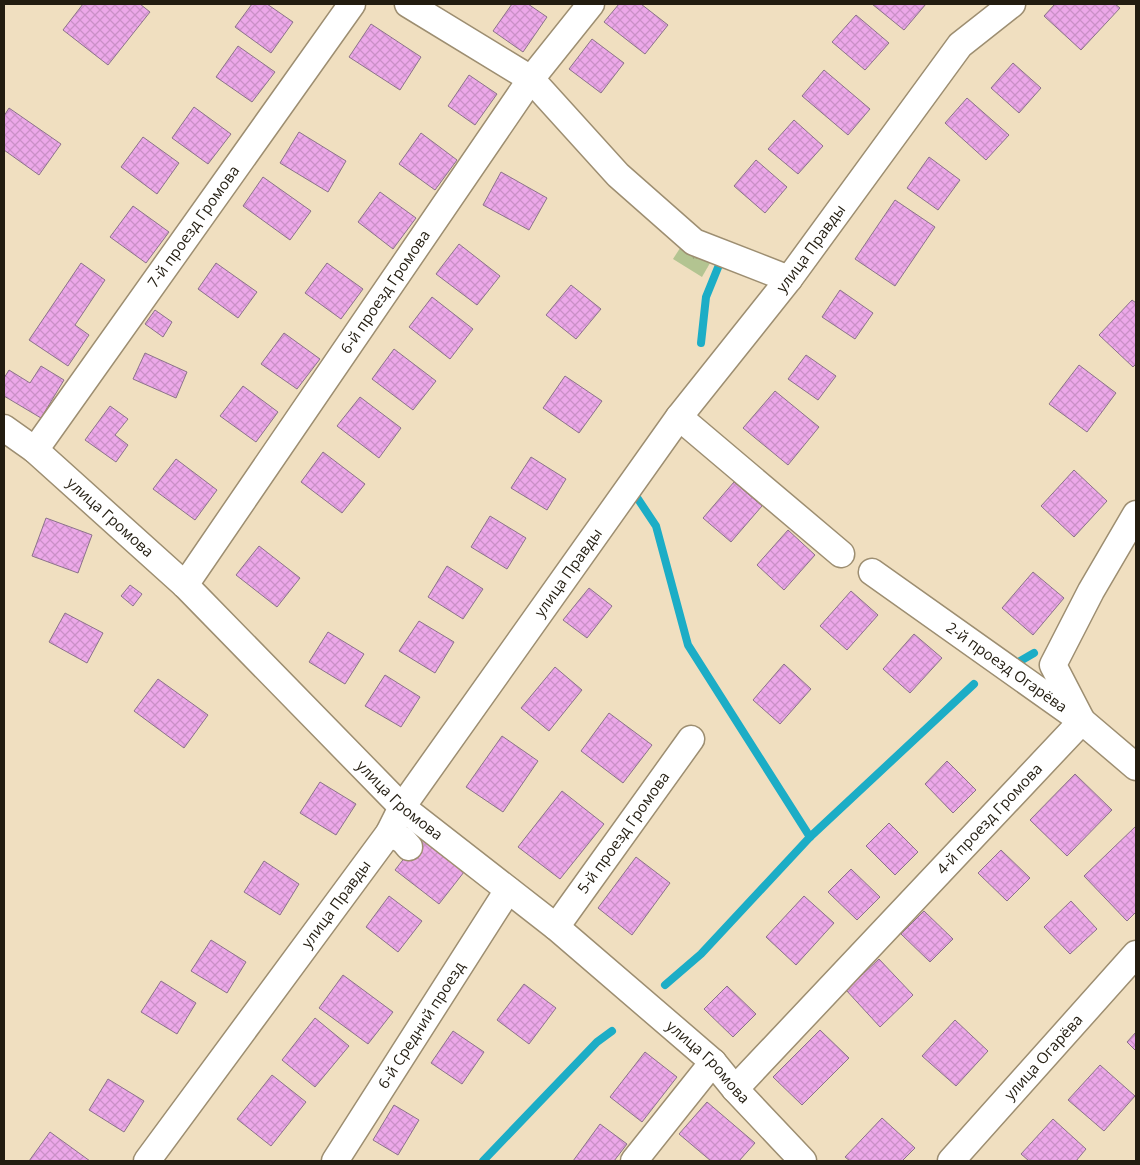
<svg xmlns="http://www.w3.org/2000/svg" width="1140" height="1165" font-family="'Open Sans',sans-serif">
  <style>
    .grass { fill: url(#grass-tufts) }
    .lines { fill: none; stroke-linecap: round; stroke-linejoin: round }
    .stream { stroke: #1cadc6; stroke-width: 8 }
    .building { fill: url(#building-cross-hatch); stroke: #8c738a }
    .minor-casing { stroke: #9d8e71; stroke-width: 29 }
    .minor { stroke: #fff; stroke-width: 26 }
    .labels { text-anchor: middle; stroke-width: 4; stroke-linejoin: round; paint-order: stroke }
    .street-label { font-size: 15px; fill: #221c10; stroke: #fdeccd }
  </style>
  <defs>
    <pattern id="grass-tufts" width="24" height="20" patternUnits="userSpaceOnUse" patternTransform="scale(1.25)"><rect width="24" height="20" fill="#b3c491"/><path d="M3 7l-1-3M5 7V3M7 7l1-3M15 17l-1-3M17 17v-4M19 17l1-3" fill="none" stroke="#9aa87c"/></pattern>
    <pattern id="building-cross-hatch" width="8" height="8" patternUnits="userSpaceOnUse" patternTransform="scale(1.25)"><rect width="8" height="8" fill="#eca8e9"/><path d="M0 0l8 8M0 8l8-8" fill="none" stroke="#ca90c7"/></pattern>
  </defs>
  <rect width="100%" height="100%" fill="#f0dfc0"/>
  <path class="grass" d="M682 245 710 263 702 277 673 259Z"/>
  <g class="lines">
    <g class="stream">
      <path d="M701 343 706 297 719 265"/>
      <path d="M632 490 656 526 688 645 810 837"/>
      <path d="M1015 664 1034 653"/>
      <path d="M665 985 701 954 810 837 974 684"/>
      <path d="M483 1161 597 1042 612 1031"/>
    </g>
  </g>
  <g class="building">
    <path d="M83 4H140L150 12 108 65 63 30Z"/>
    <path d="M252 4H267L293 22 271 53 235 27Z"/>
    <path d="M512 4H528L547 17 523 52 493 31Z"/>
    <path d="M619 4H641L668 25 645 54 604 22Z"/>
    <path d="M872 4H926L904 30Z"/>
    <path d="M1055 4H1115L1120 8 1081 50 1044 16Z"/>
    <path d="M856 15 889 43 865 70 832 42Z"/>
    <path d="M371 24 421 57 400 90 349 57Z"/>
    <path d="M592 39 624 63 601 93 569 69Z"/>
    <path d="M238 46 275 72 252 102 216 77Z"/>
    <path d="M1013 63 1041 88 1019 113 991 88Z"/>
    <path d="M824 70 870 109 848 135 802 96Z"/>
    <path d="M469 75 497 94 475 125 448 106Z"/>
    <path d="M967 98 1009 135 986 160 945 123Z"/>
    <path d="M194 107 231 134 208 164 172 138Z"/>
    <path d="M9 108 61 144 39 175 4 150V116Z"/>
    <path d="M794 120 823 146 798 174 768 149Z"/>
    <path d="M299 132 346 161 328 192 280 163Z"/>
    <path d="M421 133 457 160 435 190 399 164Z"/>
    <path d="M143 137 179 163 157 194 121 167Z"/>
    <path d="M929 157 960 180 938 210 907 188Z"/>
    <path d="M756 160 787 187 765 213 734 186Z"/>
    <path d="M501 172 547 198 529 230 483 205Z"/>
    <path d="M263 177 311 211 290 240 243 206Z"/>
    <path d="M380 192 416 218 393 249 358 222Z"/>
    <path d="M895 200 935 227 895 286 855 259Z"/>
    <path d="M133 206 169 232 146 263 110 237Z"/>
    <path d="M459 244 500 276 477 305 436 274Z"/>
    <path d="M81 263 105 280 75 325 89 335 68 366 29 340Z"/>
    <path d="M216 263 257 292 238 318 198 289Z"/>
    <path d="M327 263 363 289 341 319 305 293Z"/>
    <path d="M571 285 601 309 576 339 546 315Z"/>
    <path d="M840 290 873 313 855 339 822 317Z"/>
    <path d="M432 297 473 329 450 359 409 327Z"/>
    <path d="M1132 300 1136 303V364L1133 367 1099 335Z"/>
    <path d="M155 310 172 322 163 337 145 324Z"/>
    <path d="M284 333 320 359 297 389 261 364Z"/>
    <path d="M394 349 436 381 413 410 372 379Z"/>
    <path d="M145 353 187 372 176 398 133 379Z"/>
    <path d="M806 355 836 376 818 400 788 379Z"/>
    <path d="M1079 365 1116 393 1087 432 1049 404Z"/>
    <path d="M41 366 64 380 41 418 4 396V378L9 370 30 383Z"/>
    <path d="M565 376 602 401 579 433 543 408Z"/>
    <path d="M243 386 278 412 256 442 220 416Z"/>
    <path d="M775 391 819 427 788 465 743 428Z"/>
    <path d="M360 397 401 428 379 458 337 426Z"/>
    <path d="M110 406 128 419 115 435 128 445 116 462 85 440Z"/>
    <path d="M323 452 365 484 342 513 301 482Z"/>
    <path d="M531 457 566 479 547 510 511 488Z"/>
    <path d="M176 459 217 490 195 520 153 489Z"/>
    <path d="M1074 470 1107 501 1074 537 1041 506Z"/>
    <path d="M734 482 762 506 731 542 703 518Z"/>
    <path d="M490 516 526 538 507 569 471 547Z"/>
    <path d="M46 518 92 535 78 573 32 556Z"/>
    <path d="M788 530 815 555 784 590 757 565Z"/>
    <path d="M259 546 300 578 277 607 236 575Z"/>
    <path d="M447 566 483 589 463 619 428 597Z"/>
    <path d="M1033 572 1064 598 1033 635 1002 608Z"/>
    <path d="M130 585 142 594 133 606 121 596Z"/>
    <path d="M589 588 612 606 587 638 563 620Z"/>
    <path d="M851 591 878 615 847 650 820 626Z"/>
    <path d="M65 613 103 633 87 663 49 642Z"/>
    <path d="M419 621 454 642 435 673 399 651Z"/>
    <path d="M328 632 364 654 345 684 309 662Z"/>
    <path d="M914 634 942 658 910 693 883 669Z"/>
    <path d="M784 664 811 689 780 724 753 700Z"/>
    <path d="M555 667 582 690 549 731 521 708Z"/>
    <path d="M385 675 420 697 401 727 365 706Z"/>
    <path d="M158 679 208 715 184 748 134 711Z"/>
    <path d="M609 713 652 745 623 783 581 751Z"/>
    <path d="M502 736 538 761 503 812 466 787Z"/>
    <path d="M947 761 976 790 953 813 925 784Z"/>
    <path d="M1075 774 1112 810 1067 856 1030 820Z"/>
    <path d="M320 782 356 804 336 835 300 813Z"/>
    <path d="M562 791 604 824 560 879 518 847Z"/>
    <path d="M889 823 918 852 895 875 866 846Z"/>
    <path d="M1136 826V912L1127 921 1084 876Z"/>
    <path d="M420 838 464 872 439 904 395 870Z"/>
    <path d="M1001 850 1030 878 1007 901 978 873Z"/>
    <path d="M636 857 670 883 632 935 598 908Z"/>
    <path d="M264 861 299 884 280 915 244 892Z"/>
    <path d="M851 869 880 897 857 920 828 892Z"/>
    <path d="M389 896 422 921 398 952 366 927Z"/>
    <path d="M804 896 834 923 796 965 766 937Z"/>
    <path d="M1071 901 1097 929 1070 954 1044 927Z"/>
    <path d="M924 911 953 939 930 962 901 934Z"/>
    <path d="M211 940 246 962 227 993 191 971Z"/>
    <path d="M879 959 913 995 880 1027 846 990Z"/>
    <path d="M343 975 393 1012 368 1044 319 1008Z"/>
    <path d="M161 981 196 1003 177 1034 141 1012Z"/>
    <path d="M524 984 556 1008 529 1044 497 1020Z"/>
    <path d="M727 986 756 1014 733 1037 704 1009Z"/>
    <path d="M315 1018 349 1046 315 1087 282 1060Z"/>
    <path d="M955 1020 988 1051 956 1086 922 1056Z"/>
    <path d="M820 1030 849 1058 802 1105 773 1077Z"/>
    <path d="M453 1031 484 1052 462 1084 431 1063Z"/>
    <path d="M1136 1032V1051L1127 1042Z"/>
    <path d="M645 1052 677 1077 642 1122 610 1097Z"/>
    <path d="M1100 1065 1135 1096 1104 1131 1068 1100Z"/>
    <path d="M272 1075 306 1102 271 1146 237 1119Z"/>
    <path d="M108 1079 144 1101 124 1132 89 1110Z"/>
    <path d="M707 1102 755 1143 739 1161H711L679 1134Z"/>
    <path d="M394 1105 419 1120 398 1155 373 1140Z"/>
    <path d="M882 1118 915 1148 902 1161H850L845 1157Z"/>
    <path d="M1053 1119 1086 1149 1076 1161H1029L1021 1154Z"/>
    <path d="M600 1124 627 1144 614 1161H573Z"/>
    <path d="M50 1132 90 1161H29Z"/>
  </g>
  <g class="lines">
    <g class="minor-casing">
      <g id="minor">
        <path d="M408 4 531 79 618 175 694 242 789 279"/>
        <path d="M679 417 841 554"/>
        <path id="s1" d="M4 428 35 450 185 585 402 807 556 927 713 1062 735 1089 803 1161"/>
        <path id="s2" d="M35 450 352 4"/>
        <path id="s3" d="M872 572 1082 721 1136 767"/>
        <path id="s4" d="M185 585 531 79 591 4"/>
        <path d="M389 833 403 840 409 847"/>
        <path id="s5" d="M556 927 691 739"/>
        <path id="s6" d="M735 1089 1082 721 1053 665 1091 591 1136 514"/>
        <path id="s7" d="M147 1161 389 833 402 807 679 417 789 279 960 45 1012 4"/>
        <path id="s8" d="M335 1161 508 890"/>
        <path d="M634 1161 713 1062"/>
        <path id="s9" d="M951 1161 1136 954"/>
      </g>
    </g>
    <use href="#minor" class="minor"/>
  </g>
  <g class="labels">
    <g class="street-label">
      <text dy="5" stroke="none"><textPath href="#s2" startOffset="274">7-й проезд Громова</textPath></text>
      <text dy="5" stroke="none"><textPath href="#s7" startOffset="1129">улица Правды</textPath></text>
      <text dy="5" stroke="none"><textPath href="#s4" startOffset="355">6-й проезд Громова</textPath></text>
      <text dy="5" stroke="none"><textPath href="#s1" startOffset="139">улица Громова</textPath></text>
      <text dy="5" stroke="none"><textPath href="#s7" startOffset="724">улица Правды</textPath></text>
      <text dy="5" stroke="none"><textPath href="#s3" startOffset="165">2-й проезд Огарёва</textPath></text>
      <text dy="5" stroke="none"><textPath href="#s1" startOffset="544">улица Громова</textPath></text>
      <text dy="5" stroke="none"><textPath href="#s6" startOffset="371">4-й проезд Громова</textPath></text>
      <text dy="5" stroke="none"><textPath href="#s5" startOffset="116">5-й проезд Громова</textPath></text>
      <text dy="5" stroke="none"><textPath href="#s7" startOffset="319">улица Правды</textPath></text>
      <text dy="5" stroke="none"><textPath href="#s8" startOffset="161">6-й Средний проезд</textPath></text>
      <text dy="5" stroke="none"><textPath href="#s9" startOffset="139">улица Огарёва</textPath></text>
      <text dy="5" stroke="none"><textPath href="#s1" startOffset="949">улица Громова</textPath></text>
    </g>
  </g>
  <rect width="1140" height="1165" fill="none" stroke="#221c10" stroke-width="10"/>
</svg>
